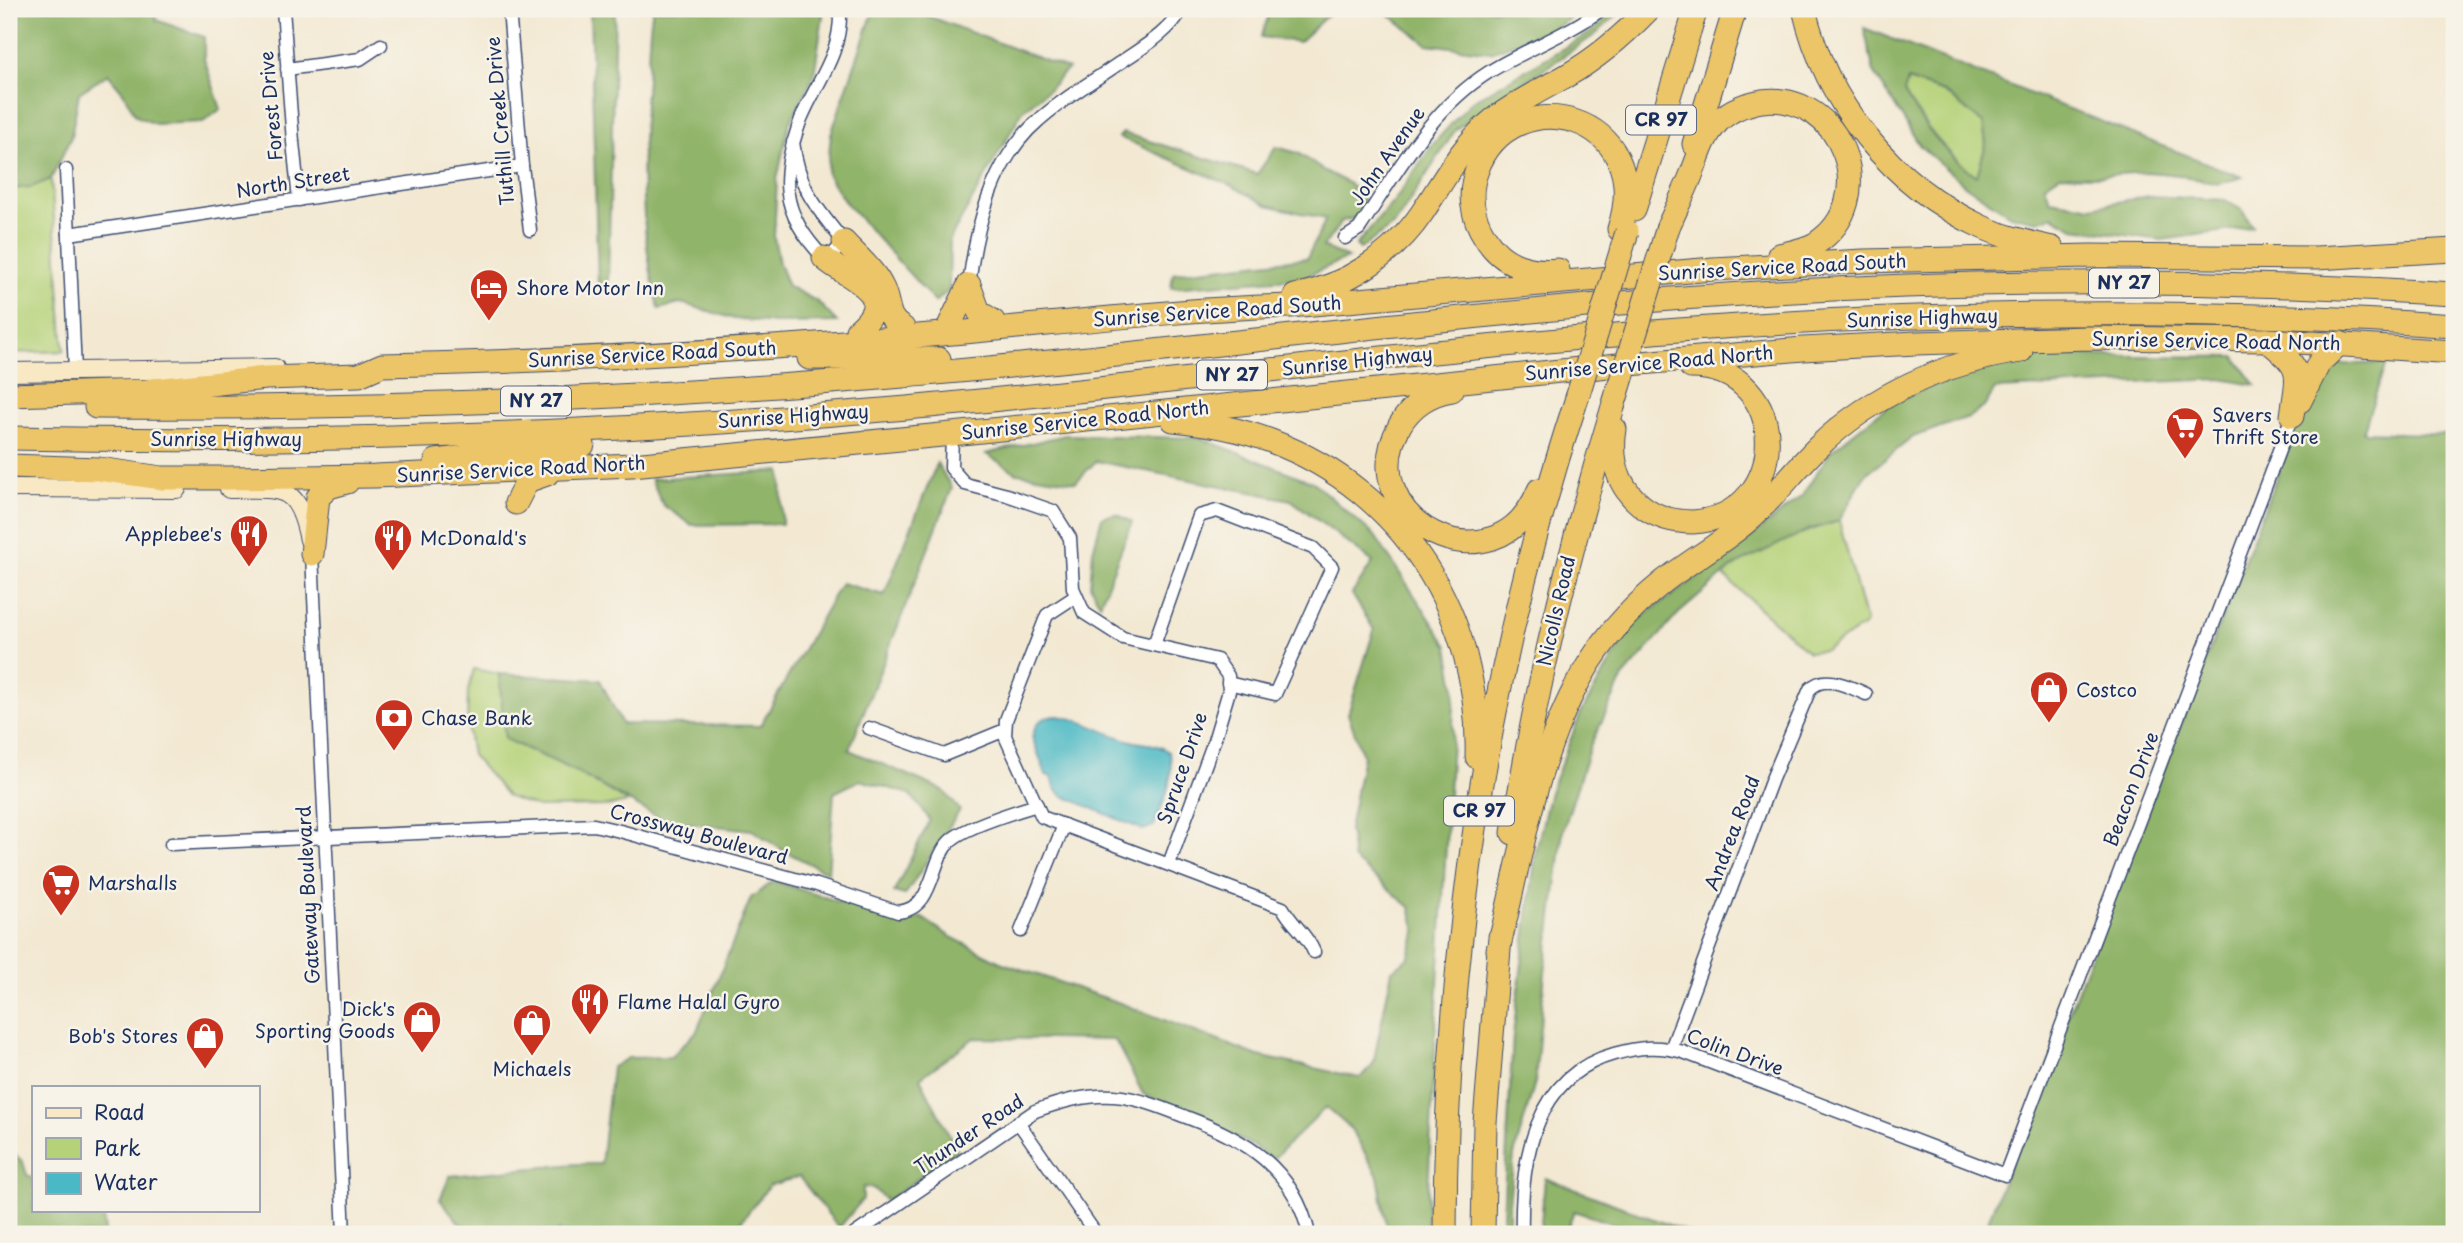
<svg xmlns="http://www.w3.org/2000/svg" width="2463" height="1243" font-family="'Playpen Sans',sans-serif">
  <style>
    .green { fill: #b5d279; stroke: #68806c; stroke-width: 2 }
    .forest { fill: #90b469; stroke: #567264; stroke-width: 2; fill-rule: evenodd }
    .water { fill: #4bb9c5; stroke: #337492; stroke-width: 2 }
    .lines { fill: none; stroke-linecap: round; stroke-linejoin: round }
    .street-casing { stroke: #3b4b70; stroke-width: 15 }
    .secondary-casing { stroke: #3b4b70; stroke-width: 20 }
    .highway-casing { stroke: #3b4b70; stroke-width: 25 }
    .street { stroke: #fff; stroke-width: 12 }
    .secondary { stroke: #f8e8c3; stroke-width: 18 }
    .highway { stroke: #edc569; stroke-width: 23 }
    .highway-bridge-casing { stroke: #3b4b70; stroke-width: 25; stroke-linecap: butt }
    .highway-bridge { stroke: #edc569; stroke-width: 23 }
    .labels { text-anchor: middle; stroke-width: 5; stroke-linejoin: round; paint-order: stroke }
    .shield { fill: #f7f3e8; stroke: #5d6a87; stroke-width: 2 }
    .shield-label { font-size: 18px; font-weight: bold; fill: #1b2f5e }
    .street-label { font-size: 19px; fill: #1b2f5e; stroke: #f7f3e8 }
    .poi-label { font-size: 19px; fill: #1b2f5e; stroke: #f7f3e8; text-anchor: start }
  </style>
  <rect width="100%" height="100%" fill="#f7f3e8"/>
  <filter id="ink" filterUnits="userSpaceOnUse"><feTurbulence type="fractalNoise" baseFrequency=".0143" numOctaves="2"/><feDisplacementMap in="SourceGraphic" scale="14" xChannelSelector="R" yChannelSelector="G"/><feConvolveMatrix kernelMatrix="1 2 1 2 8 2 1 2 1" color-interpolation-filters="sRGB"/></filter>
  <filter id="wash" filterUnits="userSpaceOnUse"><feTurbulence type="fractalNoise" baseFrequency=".00686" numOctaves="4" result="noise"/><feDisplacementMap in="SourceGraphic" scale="28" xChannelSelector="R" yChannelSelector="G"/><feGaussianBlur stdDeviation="1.57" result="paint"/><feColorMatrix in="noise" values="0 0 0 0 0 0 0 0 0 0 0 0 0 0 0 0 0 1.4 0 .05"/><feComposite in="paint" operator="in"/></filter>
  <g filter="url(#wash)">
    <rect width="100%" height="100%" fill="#f3e9d3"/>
    <g class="green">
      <path d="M1907 80 1944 92 1983 123 1986 144 1977 177C1945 152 1924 126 1904 92Z"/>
      <path d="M51 179 64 351 9 353V189L31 187Z"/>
      <path d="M1839 521 1866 622 1864 626 1825 650 1808 652 1723 575C1753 550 1802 532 1839 521Z"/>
      <path d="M474 669 499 674 505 739 569 768 628 802 608 806 538 807 508 797 472 755 467 724 468 691Z"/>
    </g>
    <g class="forest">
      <path d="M9 9H157L156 20 204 37V59L221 109 203 122 155 124 136 116 123 92 108 74 79 93 71 137 51 179 31 187 9 189Z"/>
      <path d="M590 9H615L608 283 598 286Z"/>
      <path d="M653 9H824L814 75 789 124 777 180 774 237 779 264 788 286 818 302 837 322 776 323 735 319 681 303 659 309C639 233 640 156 647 79 649 56 648 31 653 9Z"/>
      <path d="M874 9H917L922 14 1068 69 1047 91 1023 110 950 239 949 290 935 302 845 202 827 174 831 134Z"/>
      <path d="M1271 9H1334L1299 42 1261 37Z"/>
      <path d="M1382 9H1582L1557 27 1491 52 1427 44Z"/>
      <path d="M1615 9H1623L1596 34 1456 129 1395 224 1360 249 1356 245 1394 201 1433 144 1471 102 1591 32Z"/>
      <path d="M1864 28 2242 177 2218 184 2179 175 2147 172 2094 176 2060 175 2045 185 2050 200 2092 207 2148 196 2225 200 2241 209 2253 227 2162 240 2074 228 2052 216 2037 221 2010 215 1966 186 1920 146 1874 72ZM1908 80 1944 92 1983 123 1986 144 1977 176C1945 155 1923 125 1904 92Z"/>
      <path d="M1123 133 1257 174 1276 147 1298 153 1321 169 1350 184 1364 200 1362 213 1355 218 1342 221 1323 247 1348 258 1302 278 1171 288 1173 273 1307 258 1326 219 1267 205 1232 186 1119 137Z"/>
      <path d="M2043 355 2235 357 2256 385 2221 379 1995 389 1984 407 1971 416 1913 437 1864 476 1839 521 1808 530 1735 565 1678 614 1623 677 1590 746 1563 831 1545 972 1535 1082 1514 1155 1509 1202V1234H1502L1513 1035 1536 851 1550 792 1581 713 1633 623 1722 560 1802 496 1831 451 1891 403 1972 369Z"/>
      <path d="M2386 363 2363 432 2454 435V1234H1983L2320 365Z"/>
      <path d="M1065 435 1200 438 1313 482 1375 536 1448 646 1455 689 1438 984 1426 1234H1388L1378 1176 1351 1129 1326 1107 1272 1160 1254 1146 1143 1094 1115 1040 974 1038 920 1078 957 1150 887 1201 873 1188 863 1187V1199L839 1228 799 1177 770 1185 731 1234H563L560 1230 555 1234H517L461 1225 440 1199 450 1176 576 1164H601L612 1067 628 1058 671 1057 697 1031 751 898 774 881 906 923 921 917 951 937 1000 962 1120 1003 1258 1056 1360 1078 1373 1065 1392 970 1408 959 1416 931 1410 907 1353 859 1349 829 1363 756 1348 714 1374 630 1352 594 1373 562 1291 500 1096 461 1076 482 1017 473 986 454Z"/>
      <path d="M937 463 952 488 849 750 943 790 960 810 905 895 894 892 930 820 910 794 860 780 834 793 828 873 784 851 752 830 663 820 569 768 505 739 499 674 600 680 622 724 760 726 841 583 884 595Z"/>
      <path d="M781 471 782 524 692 525 663 505 651 479Z"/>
      <path d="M1116 514 1132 522 1100 604 1090 585 1093 551 1102 517Z"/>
      <path d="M9 1149 23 1162 27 1175 33 1178V1210H103L105 1234H9Z"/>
      <path d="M1545 1178 1693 1234H1634L1617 1225 1574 1211 1565 1234H1540Z"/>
    </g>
    <path class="water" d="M1056 716C1082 718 1103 733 1128 740 1142 745 1158 742 1169 753 1176 777 1163 803 1154 826L1143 830 1061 795 1055 788 1052 777 1046 775 1032 737C1036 722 1041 717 1056 716Z"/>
  </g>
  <g filter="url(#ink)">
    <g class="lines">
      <g class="street-casing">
        <g id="street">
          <path d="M283 9 293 142 299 200"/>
          <path d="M509 9 522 166 530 230"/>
          <path d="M287 69 360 59 381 45"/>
          <path d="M793 142C799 189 815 206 844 242L834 253 824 258C779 212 780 177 801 119 817 80 842 55 840 9"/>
          <path d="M66 170 75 371"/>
          <path d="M69 234 522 166"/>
          <path d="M1345 238 1359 229C1397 172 1430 109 1489 72 1526 49 1567 35 1602 9"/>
          <path d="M969 285C976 226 992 160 1039 120 1062 99 1092 82 1118 64 1141 48 1168 34 1182 9"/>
          <path d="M952 434 951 468 965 484 1007 495 1053 511 1070 538 1073 588 1084 613 1123 638 1217 660 1228 676 1229 691 1214 741 1169 864"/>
          <path d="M312 554 344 1234"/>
          <path d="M1076 596 1047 615 1006 720 1005 736 1042 817 1283 908C1292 925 1307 934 1314 952"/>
          <path d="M1154 645 1199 516 1217 511 1313 548 1332 567 1275 694 1228 683"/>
          <path d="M869 728 944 755 1005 730"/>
          <path d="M171 844 594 825 620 831 817 885 898 912C936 908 929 862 950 841 964 827 1017 811 1037 805"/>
          <path d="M1021 931 1064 825"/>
          <path d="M1671 1049 1772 779 1810 689C1825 673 1849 687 1866 694"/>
          <path d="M1018 1122 1096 1234"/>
          <path d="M855 1234 1035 1111C1060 1102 1087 1094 1114 1096 1139 1098 1163 1108 1186 1117 1245 1139 1294 1168 1309 1234"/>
          <path d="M1522 1234C1520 1162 1534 1076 1614 1054 1639 1047 1659 1045 1683 1052L2005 1175 2292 416"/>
        </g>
      </g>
      <g class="secondary-casing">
        <g id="secondary">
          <path d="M9 372 275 368"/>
          <path d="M9 488 177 489"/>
          <path d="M229 489C282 489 297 482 309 540"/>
        </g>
      </g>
      <g class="highway-casing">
        <g id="highway">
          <path d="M1804 9C1826 104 1892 185 1980 226 2003 237 2028 242 2052 248"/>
          <path d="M1694 144 1735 9"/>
          <path d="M1634 210 1696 9"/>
          <path d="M1668 227C1676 209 1685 191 1692 173 1699 156 1703 139 1715 125 1727 111 1744 104 1762 101 1842 91 1883 201 1815 244 1804 250 1792 252 1779 255"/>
          <path d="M844 242C857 256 875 271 883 289 890 305 886 319 903 328"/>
          <path d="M824 258C848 280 902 292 857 331"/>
          <path d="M1558 270C1528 273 1501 264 1485 237 1472 217 1468 193 1477 170 1511 77 1657 114 1619 229"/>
          <path d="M969 285 979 312 993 321"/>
          <path d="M1295 296C1345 286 1393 256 1422 213 1444 180 1461 146 1493 120 1516 102 1541 90 1566 76 1598 58 1624 35 1649 9"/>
          <path d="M950 324 969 285"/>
          <path d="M2267 340C2304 370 2298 371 2292 416"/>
          <path d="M809 358 939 359"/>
          <path d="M1452 390C1430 393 1411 406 1400 425 1348 520 1496 597 1539 490"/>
          <path d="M9 395 146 391 266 378 359 375 382 365C570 361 756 350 942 334 1058 324 1174 309 1290 306L1713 269 1864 261 2090 256 2316 258 2454 250"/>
          <path d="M2300 401 2319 363 2340 343"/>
          <path d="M96 407C365 409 634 400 903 376 1183 352 1461 312 1742 294 1979 279 2217 279 2454 294"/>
          <path d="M1173 420C1206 423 1240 429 1271 441 1404 491 1481 617 1477 757"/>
          <path d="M1615 429C1610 460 1618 487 1642 506 1656 517 1675 522 1693 522 1792 516 1793 367 1691 367"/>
          <path d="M9 438C308 444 608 434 907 408 1164 385 1421 349 1679 330 1937 311 2196 307 2454 326"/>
          <path d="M436 461 531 449 583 445"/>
          <path d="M9 466 99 469 162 478H227L375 476 632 465 952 434 1618 365 1803 349 1916 343 2089 338 2267 340 2454 352"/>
          <path d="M516 503 527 481 547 474"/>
          <path d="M312 554 318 497 329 487 347 482"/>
          <path d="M1513 833C1535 688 1570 547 1613 407"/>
          <path d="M1498 950C1521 859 1534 760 1581 677 1601 641 1631 608 1663 582 1690 561 1719 545 1745 523 1772 501 1793 471 1818 447 1873 394 1946 362 2021 351"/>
          <path d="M1445 1234C1445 952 1488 666 1577 398"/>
          <path d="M1483 1234 1485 1122 1500 937"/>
        </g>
      </g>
      <use href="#street" class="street"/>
      <use href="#secondary" class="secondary"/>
      <use href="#highway" class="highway"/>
      <g class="highway-bridge-casing">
        <g id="highway-bridge">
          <path d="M1577 398 1627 232"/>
          <path d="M1613 407 1668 227"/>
        </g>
      </g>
      <use href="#highway-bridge" class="highway-bridge"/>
    </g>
  </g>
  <defs>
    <g id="hotel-pin" transform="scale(2.0125)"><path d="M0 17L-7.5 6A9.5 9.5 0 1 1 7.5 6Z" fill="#c8321e" stroke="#f7f3e8"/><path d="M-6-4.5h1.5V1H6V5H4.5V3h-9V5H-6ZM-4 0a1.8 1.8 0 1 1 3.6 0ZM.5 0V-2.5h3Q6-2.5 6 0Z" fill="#fff"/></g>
    <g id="supermarket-pin" transform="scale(2.0125)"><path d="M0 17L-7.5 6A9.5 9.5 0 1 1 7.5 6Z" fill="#c8321e" stroke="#f7f3e8"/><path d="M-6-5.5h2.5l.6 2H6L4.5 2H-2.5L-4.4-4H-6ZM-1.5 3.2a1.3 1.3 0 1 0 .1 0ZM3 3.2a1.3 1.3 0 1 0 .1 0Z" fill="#fff"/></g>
    <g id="restaurant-pin" transform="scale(2.0125)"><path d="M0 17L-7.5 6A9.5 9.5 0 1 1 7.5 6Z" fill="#c8321e" stroke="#f7f3e8"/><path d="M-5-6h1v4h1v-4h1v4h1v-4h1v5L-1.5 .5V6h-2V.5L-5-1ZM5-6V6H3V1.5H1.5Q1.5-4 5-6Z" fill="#fff"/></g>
    <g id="shop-pin" transform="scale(2.0125)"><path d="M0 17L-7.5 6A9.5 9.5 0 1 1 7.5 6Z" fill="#c8321e" stroke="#f7f3e8"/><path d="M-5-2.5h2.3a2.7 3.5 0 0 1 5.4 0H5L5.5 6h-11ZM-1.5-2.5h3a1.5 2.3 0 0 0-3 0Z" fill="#fff"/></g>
    <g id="bank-pin" transform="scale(2.0125)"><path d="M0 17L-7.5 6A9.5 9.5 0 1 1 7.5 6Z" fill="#c8321e" stroke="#f7f3e8"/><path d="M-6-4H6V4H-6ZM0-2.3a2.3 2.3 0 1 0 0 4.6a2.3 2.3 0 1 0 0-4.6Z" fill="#fff"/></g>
  </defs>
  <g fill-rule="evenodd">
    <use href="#hotel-pin" x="489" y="288"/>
    <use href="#supermarket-pin" x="2185" y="426"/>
    <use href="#restaurant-pin" x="249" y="534"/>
    <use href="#restaurant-pin" x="393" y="538"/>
    <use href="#shop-pin" x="2049" y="690"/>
    <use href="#bank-pin" x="394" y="718"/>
    <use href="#supermarket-pin" x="61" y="883"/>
    <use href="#restaurant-pin" x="590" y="1002"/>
    <use href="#shop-pin" x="422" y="1020"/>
    <use href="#shop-pin" x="532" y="1023"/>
    <use href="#shop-pin" x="205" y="1036"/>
  </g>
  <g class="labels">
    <g class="shield">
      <rect x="1626" y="105.5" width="70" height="29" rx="5"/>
      <rect x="2089" y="268.5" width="70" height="29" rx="5"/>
      <rect x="1197" y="360.5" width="70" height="29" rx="5"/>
      <rect x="501" y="386.5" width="70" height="29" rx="5"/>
      <rect x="1444" y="796.5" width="70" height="29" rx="5"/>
    </g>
    <g class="shield-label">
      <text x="1661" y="126">CR 97</text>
      <text x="2124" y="289">NY 27</text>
      <text x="1232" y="381">NY 27</text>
      <text x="536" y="407">NY 27</text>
      <text x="1479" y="817">CR 97</text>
    </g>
    <g class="street-label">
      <text transform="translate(271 106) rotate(-95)" y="7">Forest Drive</text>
      <text transform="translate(500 121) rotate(-95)" y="7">Tuthill Creek Drive</text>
      <text transform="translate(1387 156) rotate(-55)" y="7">John Avenue</text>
      <text transform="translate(293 182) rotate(-9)" y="7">North Street</text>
      <text transform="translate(1782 267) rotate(-3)" y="7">Sunrise Service Road South</text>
      <text transform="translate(1217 311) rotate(-4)" y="7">Sunrise Service Road South</text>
      <text transform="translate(1922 318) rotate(-2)" y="7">Sunrise Highway</text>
      <text transform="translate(2216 341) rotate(1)" y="7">Sunrise Service Road North</text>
      <text transform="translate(652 354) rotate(-3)" y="7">Sunrise Service Road South</text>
      <text transform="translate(1357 361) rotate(-6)" y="7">Sunrise Highway</text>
      <text transform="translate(1649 363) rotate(-5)" y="7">Sunrise Service Road North</text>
      <text transform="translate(793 416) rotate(-4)" y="7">Sunrise Highway</text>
      <text transform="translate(1085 420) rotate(-6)" y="7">Sunrise Service Road North</text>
      <text x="226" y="446">Sunrise Highway</text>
      <text transform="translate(521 469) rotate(-3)" y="7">Sunrise Service Road North</text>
      <text transform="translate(1556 611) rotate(-77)" y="7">Nicolls Road</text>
      <text transform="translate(1182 768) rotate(-71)" y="7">Spruce Drive</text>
      <text transform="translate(2131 789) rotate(-69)" y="7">Beacon Drive</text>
      <text transform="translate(1732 833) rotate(-69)" y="7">Andrea Road</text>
      <text transform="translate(699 834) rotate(15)" y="7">Crossway Boulevard</text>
      <text transform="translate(308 895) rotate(-93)" y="7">Gateway Boulevard</text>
      <text transform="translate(1735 1052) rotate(20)" y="7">Colin Drive</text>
      <text transform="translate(969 1134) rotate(-34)" y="7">Thunder Road</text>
    </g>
    <g class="poi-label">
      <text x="516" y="295">Shore Motor Inn</text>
      <text x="2212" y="422">Savers<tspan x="2212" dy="22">Thrift Store</tspan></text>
      <text x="222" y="541" text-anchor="end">Applebee's</text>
      <text x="420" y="545">McDonald's</text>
      <text x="2076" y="697">Costco</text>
      <text x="421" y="725">Chase Bank</text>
      <text x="88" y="890">Marshalls</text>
      <text x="617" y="1009">Flame Halal Gyro</text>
      <text x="395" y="1016" text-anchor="end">Dick's<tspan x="395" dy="22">Sporting Goods</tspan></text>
      <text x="178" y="1043" text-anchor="end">Bob's Stores</text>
      <text x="532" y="1076" text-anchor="middle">Michaels</text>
    </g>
  </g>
  <rect width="2463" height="1243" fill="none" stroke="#f7f3e8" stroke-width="35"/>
  <rect x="32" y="1086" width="228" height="126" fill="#f7f3e8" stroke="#9fa5b1" stroke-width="2"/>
  <rect x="46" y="1108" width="35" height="10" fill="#f8e8c3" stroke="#9fa5b1" stroke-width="2"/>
  <text x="94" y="1120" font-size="21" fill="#1b2f5e">Road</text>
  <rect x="46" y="1138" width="35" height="21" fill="#b5d279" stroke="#9fa5b1" stroke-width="2"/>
  <text x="94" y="1156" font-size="21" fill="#1b2f5e">Park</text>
  <rect x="46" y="1173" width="35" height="21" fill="#4bb9c5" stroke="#9fa5b1" stroke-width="2"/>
  <text x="94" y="1190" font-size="21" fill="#1b2f5e">Water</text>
</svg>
